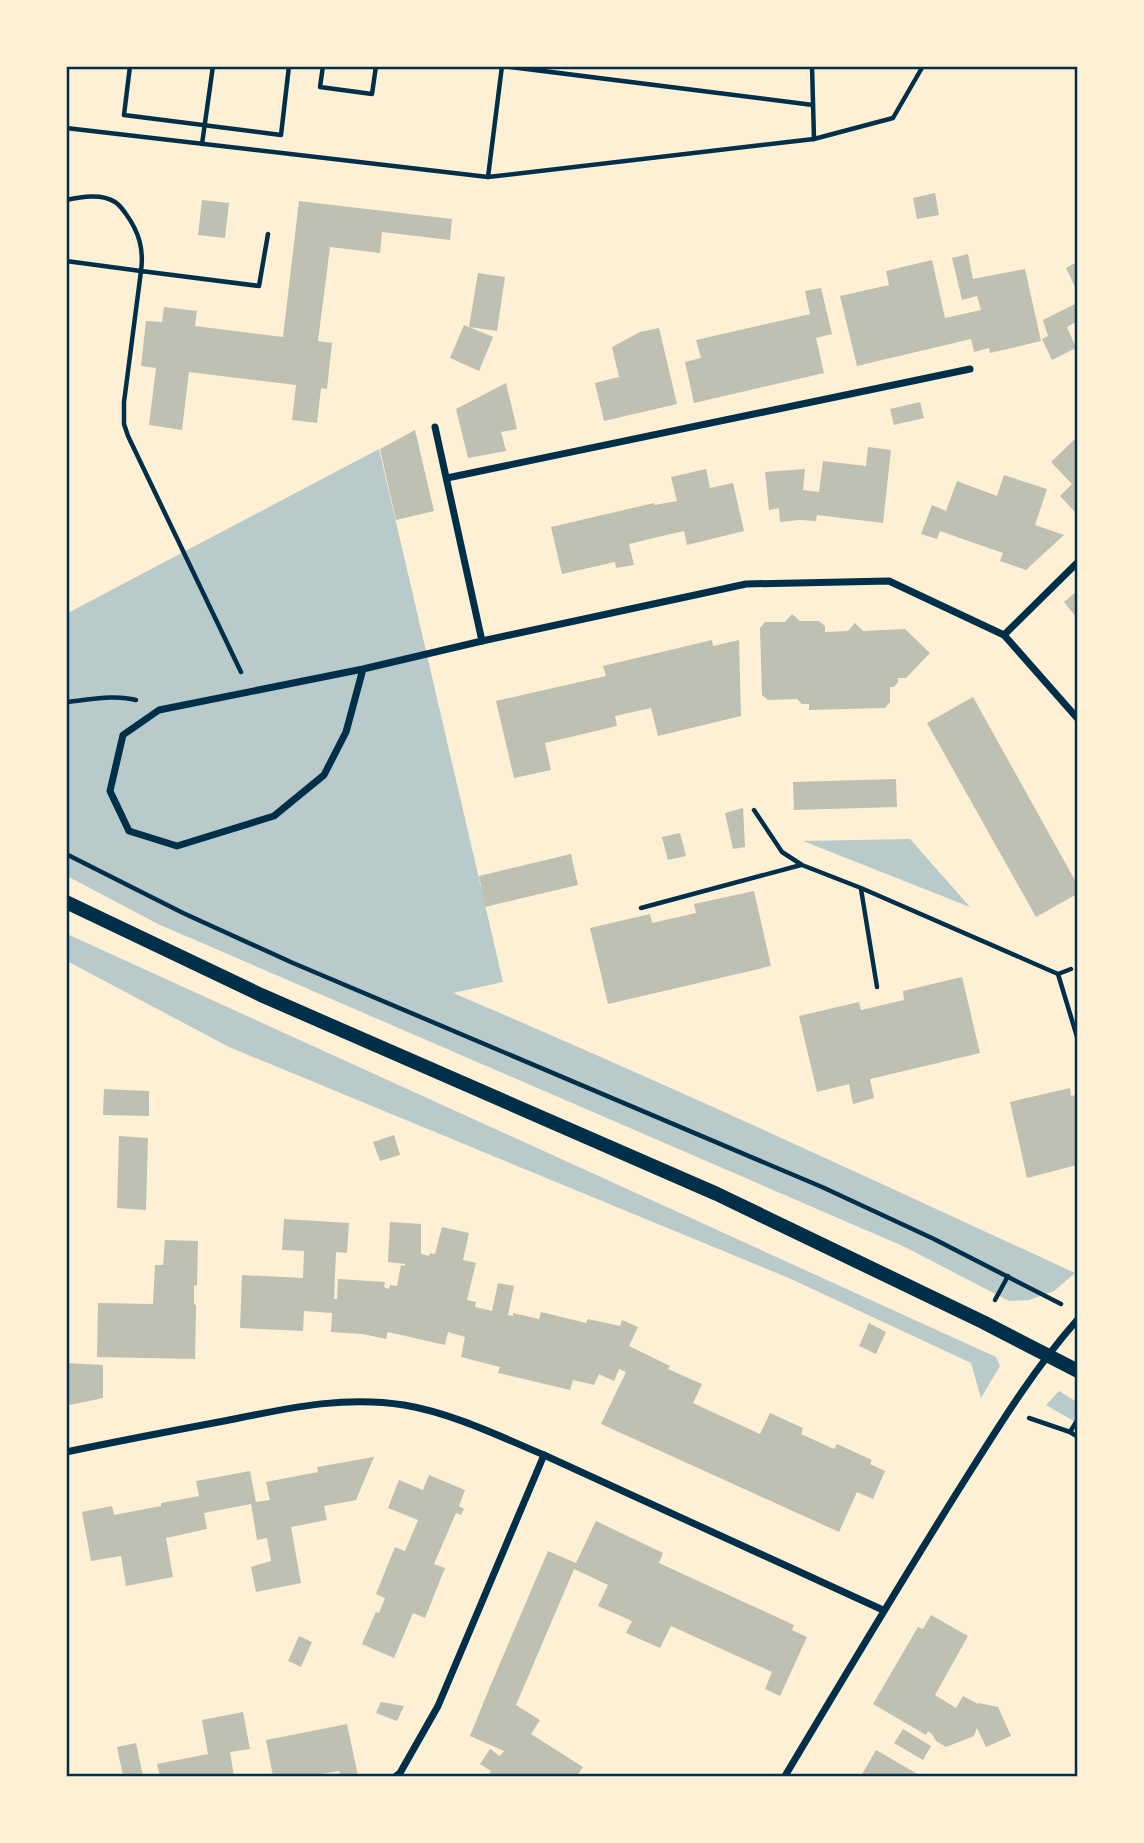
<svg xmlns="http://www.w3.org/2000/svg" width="1144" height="1843" font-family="'Noto Serif',serif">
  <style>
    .green { fill: #b9caca }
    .building { fill: #bec0b2 }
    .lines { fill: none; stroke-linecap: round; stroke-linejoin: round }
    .path { stroke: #003049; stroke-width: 4.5 }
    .minor { stroke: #003049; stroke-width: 7 }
    .secondary { stroke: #003049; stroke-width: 14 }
    .neatline { fill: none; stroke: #003049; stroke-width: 2.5 }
  </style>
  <rect width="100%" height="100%" fill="#fdf0d5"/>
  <g class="green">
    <path d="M379 449 503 982 453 993C663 1082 869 1178 1075 1273L1054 1291 1029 1300 1009 1301 905 1247 158 924 67 876 66 614Z"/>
    <path d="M910 839 970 907 803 841Z"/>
    <path d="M67 934 996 1357 1000 1366 981 1398 971 1363 791 1279 229 1047 67 961Z"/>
    <path d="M1059 1391 1077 1402V1423L1046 1405Z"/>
  </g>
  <g class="building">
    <path d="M935 193 939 215 917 219 913 198Z"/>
    <path d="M202 200 229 203 225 238 198 235Z"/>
    <path d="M299 201 452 219 450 240 382 232 380 253 330 247 318 341 332 343 327 389 321 388 317 423 292 420 296 385 189 372 182 430 149 425 156 368 141 366 146 321 162 322 164 307 197 311 195 326 283 337Z"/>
    <path d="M968 254 973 279 1025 269 1041 341 990 353 989 348 974 352 971 339 857 366 840 296 889 285 886 271 932 260 945 318 981 310 977 296 962 300 952 258Z"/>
    <path d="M1077 262V291L1066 268Z"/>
    <path d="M478 273 505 277 497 331 469 327 493 337 479 371 450 358 464 325 469 327Z"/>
    <path d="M821 288 832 334 816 338 824 373 694 403 685 362 701 358 696 340 810 314 805 291Z"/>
    <path d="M1077 303V321L1067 327 1076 348 1052 360 1042 339 1048 336 1043 320Z"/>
    <path d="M659 328 677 404 604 421 595 383 619 377 612 347 640 332Z"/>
    <path d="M506 383 517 429 501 432 506 451 468 458 456 409Z"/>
    <path d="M920 402 924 418 894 425 890 409Z"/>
    <path d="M415 430 434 511 396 520 380 449Z"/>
    <path d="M1077 437V514L1060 496 1072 484 1051 462Z"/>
    <path d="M868 447 891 450 883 523 817 515 816 521 799 520 780 522 779 508 769 510 765 472 805 469 803 490 819 492 823 461 866 466Z"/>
    <path d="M706 469 710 488 733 483 744 531 687 545 684 531 662 536 629 544 634 565 616 568 615 562 562 574 551 527 654 503 655 505 677 501 671 477Z"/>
    <path d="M1004 475 1047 489 1035 525 1064 535 1026 570 1000 561 1003 553 940 531 937 539 921 534 932 505 946 511 957 481 997 496Z"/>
    <path d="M1077 591V618L1064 602Z"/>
    <path d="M792 614 800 621H819L825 626V632L848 631 855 623 863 631 905 629 930 653 906 678H898V682L894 687H890V702L885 708 809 710V704H802L797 699 768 700 762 695 760 628 765 622H785Z"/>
    <path d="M712 640 713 646 739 640 741 716 658 736 651 708 615 716 617 726 545 743 551 770 514 778 496 701 606 676 603 666Z"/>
    <path d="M973 697 1077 884V894L1036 917 927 723Z"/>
    <path d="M896 779 897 807 794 810 793 782Z"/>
    <path d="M743 808 745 847 733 849 725 813Z"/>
    <path d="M680 833 686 856 668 860 662 837Z"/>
    <path d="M571 854 578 885 485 907 479 876Z"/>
    <path d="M754 891 771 966 608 1004 590 928 650 914 652 923 696 913 694 904Z"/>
    <path d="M962 977 980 1053 870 1079 874 1098 853 1104 849 1084 817 1092 799 1016 859 1002 861 1010 904 1000 903 991Z"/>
    <path d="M1070 1088 1071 1096 1077 1095V1165L1027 1178 1010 1102Z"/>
    <path d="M104 1089 149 1091V1116L103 1115Z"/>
    <path d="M394 1135 400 1155 380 1161 373 1142Z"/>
    <path d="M119 1136 148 1138 146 1210 117 1208Z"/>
    <path d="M284 1219 349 1223 347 1253 336 1252 334 1299H337L338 1279 385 1282 384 1287 389 1289 390 1285 397 1286 401 1265 405 1266V1264L388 1262 390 1222 421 1224V1254L429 1256 430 1253 435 1254 442 1227 469 1233 463 1260 476 1263 467 1300 476 1302 475 1307 492 1311 498 1283 514 1286 508 1315 513 1316V1313L539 1319 541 1312 586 1323 588 1319 620 1326 622 1320 638 1327 629 1346 670 1366 668 1369 702 1384 693 1403 760 1434 770 1413 803 1428 801 1434 834 1449 837 1444 872 1460 870 1464 885 1471 873 1499 857 1492 839 1532 601 1424 626 1372 619 1369 614 1381 599 1374 594 1385 573 1380 570 1390 498 1373 500 1367 461 1357 465 1337 448 1332 445 1345 388 1332 386 1339 363 1334 331 1332 332 1313 304 1311 303 1331 240 1328 242 1275 303 1278 304 1251 282 1250Z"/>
    <path d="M165 1240 198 1241 197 1286 194 1285V1304L196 1305 195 1359 97 1357 98 1303 153 1304 155 1265H163Z"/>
    <path d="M869 1323 886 1332 876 1354 859 1346Z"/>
    <path d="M66 1363 103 1365V1398L70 1405 66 1388Z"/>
    <path d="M374 1457 356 1500 324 1506 327 1520 291 1527 301 1583 256 1592 251 1567 271 1561 267 1538 257 1540 251 1504 204 1513 207 1529 166 1538 173 1577 126 1586 121 1556 91 1561 82 1512 112 1506 114 1515 161 1506V1503L199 1496 196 1481 250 1471 256 1502 270 1500 266 1482 318 1472 317 1467Z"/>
    <path d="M429 1475 465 1490 459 1506 464 1509 461 1515 456 1513 434 1564 445 1568 425 1618 413 1613 394 1658 362 1644 376 1612 379 1613 385 1598 376 1594 395 1547 405 1551 418 1520 388 1508 399 1480 423 1490Z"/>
    <path d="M596 1521 663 1553 659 1563 794 1625 792 1630 807 1637 780 1696 765 1689 772 1672 671 1626 660 1648 626 1633 632 1621 598 1606 608 1585 574 1569 516 1705 540 1720 531 1734 583 1767 577 1776H487L491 1771 480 1764 490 1749 500 1756 504 1751 470 1736 489 1689 548 1551 576 1563Z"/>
    <path d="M931 1615 968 1636 935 1695 956 1708 963 1696 978 1704 979 1703 998 1707 1011 1736 986 1747 977 1728 974 1736 946 1747 936 1741 932 1734 928 1731 926 1735 873 1704 918 1627 923 1629Z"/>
    <path d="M299 1636 312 1642 301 1667 288 1661Z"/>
    <path d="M381 1702 404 1706 397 1721 376 1713Z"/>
    <path d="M243 1712 250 1749 230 1752 234 1776H160L157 1764 208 1754 202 1720Z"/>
    <path d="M347 1724 358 1776H341L339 1771 310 1776H273L266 1740Z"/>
    <path d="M903 1729 931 1746 923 1760 894 1743Z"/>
    <path d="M136 1743 143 1776H123L117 1747Z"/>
    <path d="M876 1750 921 1776H861Z"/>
  </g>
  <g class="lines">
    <g class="path">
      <path d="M130 66 124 115 281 135 289 66"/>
      <path d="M323 66 320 87 372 94 376 66"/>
      <path d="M503 66 813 105"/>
      <path d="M812 66 814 139"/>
      <path d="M66 128 488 177 814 139 893 118 923 66"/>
      <path d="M202 144 213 66"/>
      <path d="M488 177 502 66"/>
      <path d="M66 200C81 197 101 193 115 202 120 205 123 210 126 214 139 232 144 249 141 271L66 261"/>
      <path d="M241 672 128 436 124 424V402L141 271 259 286 268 234"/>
      <path d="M66 702C89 700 114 694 136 700"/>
      <path d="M754 810 782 852 802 865 861 888 1058 974 1078 1040"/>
      <path d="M66 854 183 913 293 963 822 1187 934 1239 1061 1304"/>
      <path d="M861 889 877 987"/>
      <path d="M641 908 801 865"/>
      <path d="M1058 974 1071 969"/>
      <path d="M995 1300 1008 1276"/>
      <path d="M1029 1418 1070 1432 1078 1437"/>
      <path d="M1070 1432 1078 1419"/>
    </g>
    <g class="minor">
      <path d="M435 427 482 641"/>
      <path d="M447 478 970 369"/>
      <path d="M1004 635 1078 562"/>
      <path d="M363 669 346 732 324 775 274 816 177 846 129 831 110 791 123 735 159 710 363 669 482 641 746 584 889 581 1004 635 1078 719"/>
      <path d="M66 1452C119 1441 171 1431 224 1421 284 1409 343 1395 404 1405 452 1413 499 1436 544 1455L883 1610"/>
      <path d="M396 1776 400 1773 438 1706 544 1455"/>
      <path d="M785 1776C841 1682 898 1587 956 1494 994 1434 1031 1372 1078 1319"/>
    </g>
    <path class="secondary" d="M66 902 261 995 717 1194 983 1322 1078 1371"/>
  </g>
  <rect width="1144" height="1843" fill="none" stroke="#fdf0d5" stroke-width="136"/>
  <rect x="68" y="68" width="1008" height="1707" class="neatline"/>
</svg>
